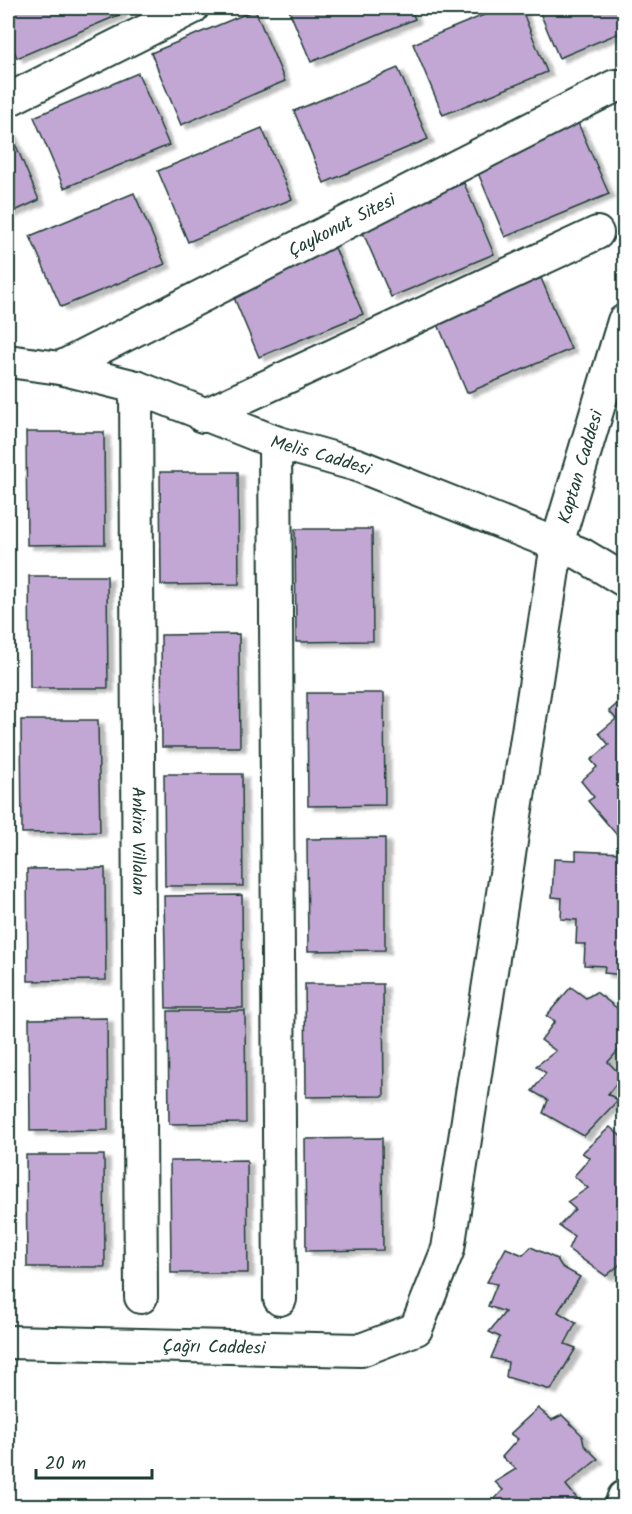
<svg xmlns="http://www.w3.org/2000/svg" width="632" height="1514" font-family="Kalam,sans-serif">
  <style>
    .building { fill: #c2a7d4; stroke: #1f3d34; stroke-width: 1.5; filter: url(#shadow) }
    .lines { fill: none; stroke-linecap: round; stroke-linejoin: round }
    .minor-casing { stroke: #1f3d34; stroke-width: 36 }
    .minor { stroke: #fff; stroke-width: 32 }
    .labels { text-anchor: middle; stroke-width: 6; stroke-linejoin: round; paint-order: stroke }
    .street-label { font-size: 18px; fill: #1f3d34; stroke: #fff }
  </style>
  <defs>
    <filter id="shadow"><feDropShadow dx="6" dy="4" stdDeviation="1.5" flood-color="#0004"/></filter>
  </defs>
  <rect width="100%" height="100%" fill="#fff"/>
  <filter id="ink" filterUnits="userSpaceOnUse"><feTurbulence type="fractalNoise" baseFrequency=".0167" numOctaves="2"/><feDisplacementMap in="SourceGraphic" scale="12" xChannelSelector="R" yChannelSelector="G"/><feConvolveMatrix kernelMatrix="1 2 1 2 8 2 1 2 1" color-interpolation-filters="sRGB"/></filter>
  <g filter="url(#ink)">
    <g class="building">
      <path d="M8 8H118L121 14 17 58 8 36Z"/>
      <path d="M288 8H410L415 19 311 62Z"/>
      <path d="M501 8H521L547 72 443 115 413 44Z"/>
      <path d="M538 8H624V31L559 58Z"/>
      <path d="M255 10 285 81 181 125 151 53Z"/>
      <path d="M398 68 428 139 324 183 294 111Z"/>
      <path d="M138 73 169 145 64 188 34 117Z"/>
      <path d="M578 123 609 194 505 237 475 166Z"/>
      <path d="M262 128 292 199 188 242 158 171Z"/>
      <path d="M9 129 39 200 8 214V130Z"/>
      <path d="M464 183 494 254 391 297 360 226Z"/>
      <path d="M134 193 165 264 61 307 30 236Z"/>
      <path d="M333 243 363 314 259 357 229 286Z"/>
      <path d="M541 278 571 349 467 393 437 322Z"/>
      <path d="M26 432H104L105 544 27 545Z"/>
      <path d="M160 472H238L239 584 161 585Z"/>
      <path d="M295 529H372L373 641 296 642Z"/>
      <path d="M29 576H107L108 688H30Z"/>
      <path d="M239 634 240 747H162L161 635Z"/>
      <path d="M307 693H384L385 805 308 806Z"/>
      <path d="M624 698V837L621 840 588 801 594 797 581 781 597 767 591 760 609 745 599 733 616 719 609 711Z"/>
      <path d="M21 720H98L100 832 22 833Z"/>
      <path d="M164 774H242L243 886H165Z"/>
      <path d="M385 838V950L308 951 307 839Z"/>
      <path d="M576 851 624 853V975L604 973 605 966 584 965 585 944H576L577 920 561 919 562 898 552 897 554 859 576 860Z"/>
      <path d="M105 868 106 980 28 981 27 869Z"/>
      <path d="M242 895 243 1008H166L164 896Z"/>
      <path d="M305 984H383L384 1096 306 1097Z"/>
      <path d="M571 987 586 998 596 992 618 1009 624 1021V1044L608 1062 622 1076 608 1094 618 1100 584 1136 543 1113 548 1100 532 1091 546 1073 536 1066 556 1051 541 1040 555 1021 546 1016Z"/>
      <path d="M168 1011H245L246 1123 169 1124Z"/>
      <path d="M107 1018 108 1130 30 1131 29 1019Z"/>
      <path d="M610 1127 624 1139V1261L606 1276 568 1249 574 1236 559 1226 575 1209 567 1202 588 1188 574 1176 590 1158 582 1153Z"/>
      <path d="M382 1138 383 1250 306 1251 305 1139Z"/>
      <path d="M26 1155H104L105 1267H27Z"/>
      <path d="M247 1160 248 1273H171L170 1161Z"/>
      <path d="M531 1247 557 1259 562 1267 580 1277 558 1312 576 1323 565 1344 576 1348 551 1390 506 1377 508 1362 491 1358 500 1337 489 1332 505 1312 488 1306 497 1284 487 1282 506 1248 523 1255Z"/>
      <path d="M538 1408 552 1420 562 1415 582 1435 584 1445 598 1459 566 1485 579 1501 574 1506H488L503 1490 495 1482 516 1469 502 1457 518 1439 510 1434Z"/>
    </g>
    <g class="lines">
      <g class="minor-casing">
        <g id="minor">
          <path d="M8 100 192 8"/>
          <path id="s1" d="M8 361 60 368 136 387 275 442 357 465 581 554 624 580"/>
          <path id="s2" d="M60 368 615 86H624"/>
          <path id="s3" d="M136 387 141 1297"/>
          <path d="M203 416 597 233"/>
          <path d="M275 442 280 1299"/>
          <path id="s4" d="M8 1342 361 1350 416 1329 448 1249 557 544 624 321"/>
          <path d="M621 1506 624 1497"/>
        </g>
      </g>
      <use href="#minor" class="minor"/>
    </g>
  </g>
  <g class="labels">
    <g class="street-label">
      <text dy="6" stroke="none"><textPath href="#s2" startOffset="316">Çaykonut Sitesi</textPath></text>
      <text dy="6" stroke="none"><textPath href="#s1" startOffset="328">Melis Caddesi</textPath></text>
      <text dy="6" stroke="none"><textPath href="#s4" startOffset="1292">Kaptan Caddesi</textPath></text>
      <text dy="6" stroke="none"><textPath href="#s3" startOffset="454">Ankira Villalan</textPath></text>
      <text dy="6" stroke="none"><textPath href="#s4" startOffset="206">Çağrı Caddesi</textPath></text>
    </g>
  </g>
  <rect width="632" height="1514" fill="none" stroke="#fff" stroke-width="30"/>
  <rect x="15" y="15" width="602" height="1484" fill="none" stroke="#1f3d34" stroke-width="2" filter="url(#ink)"/>
  <path d="M36 1469v9h116v-9" fill="none" stroke="#1f3d34" stroke-width="3"/>
  <text x="45" y="1469" font-size="18" fill="#1f3d34" stroke="#ffffff" stroke-width="4.5" paint-order="stroke">20 m</text>
</svg>
